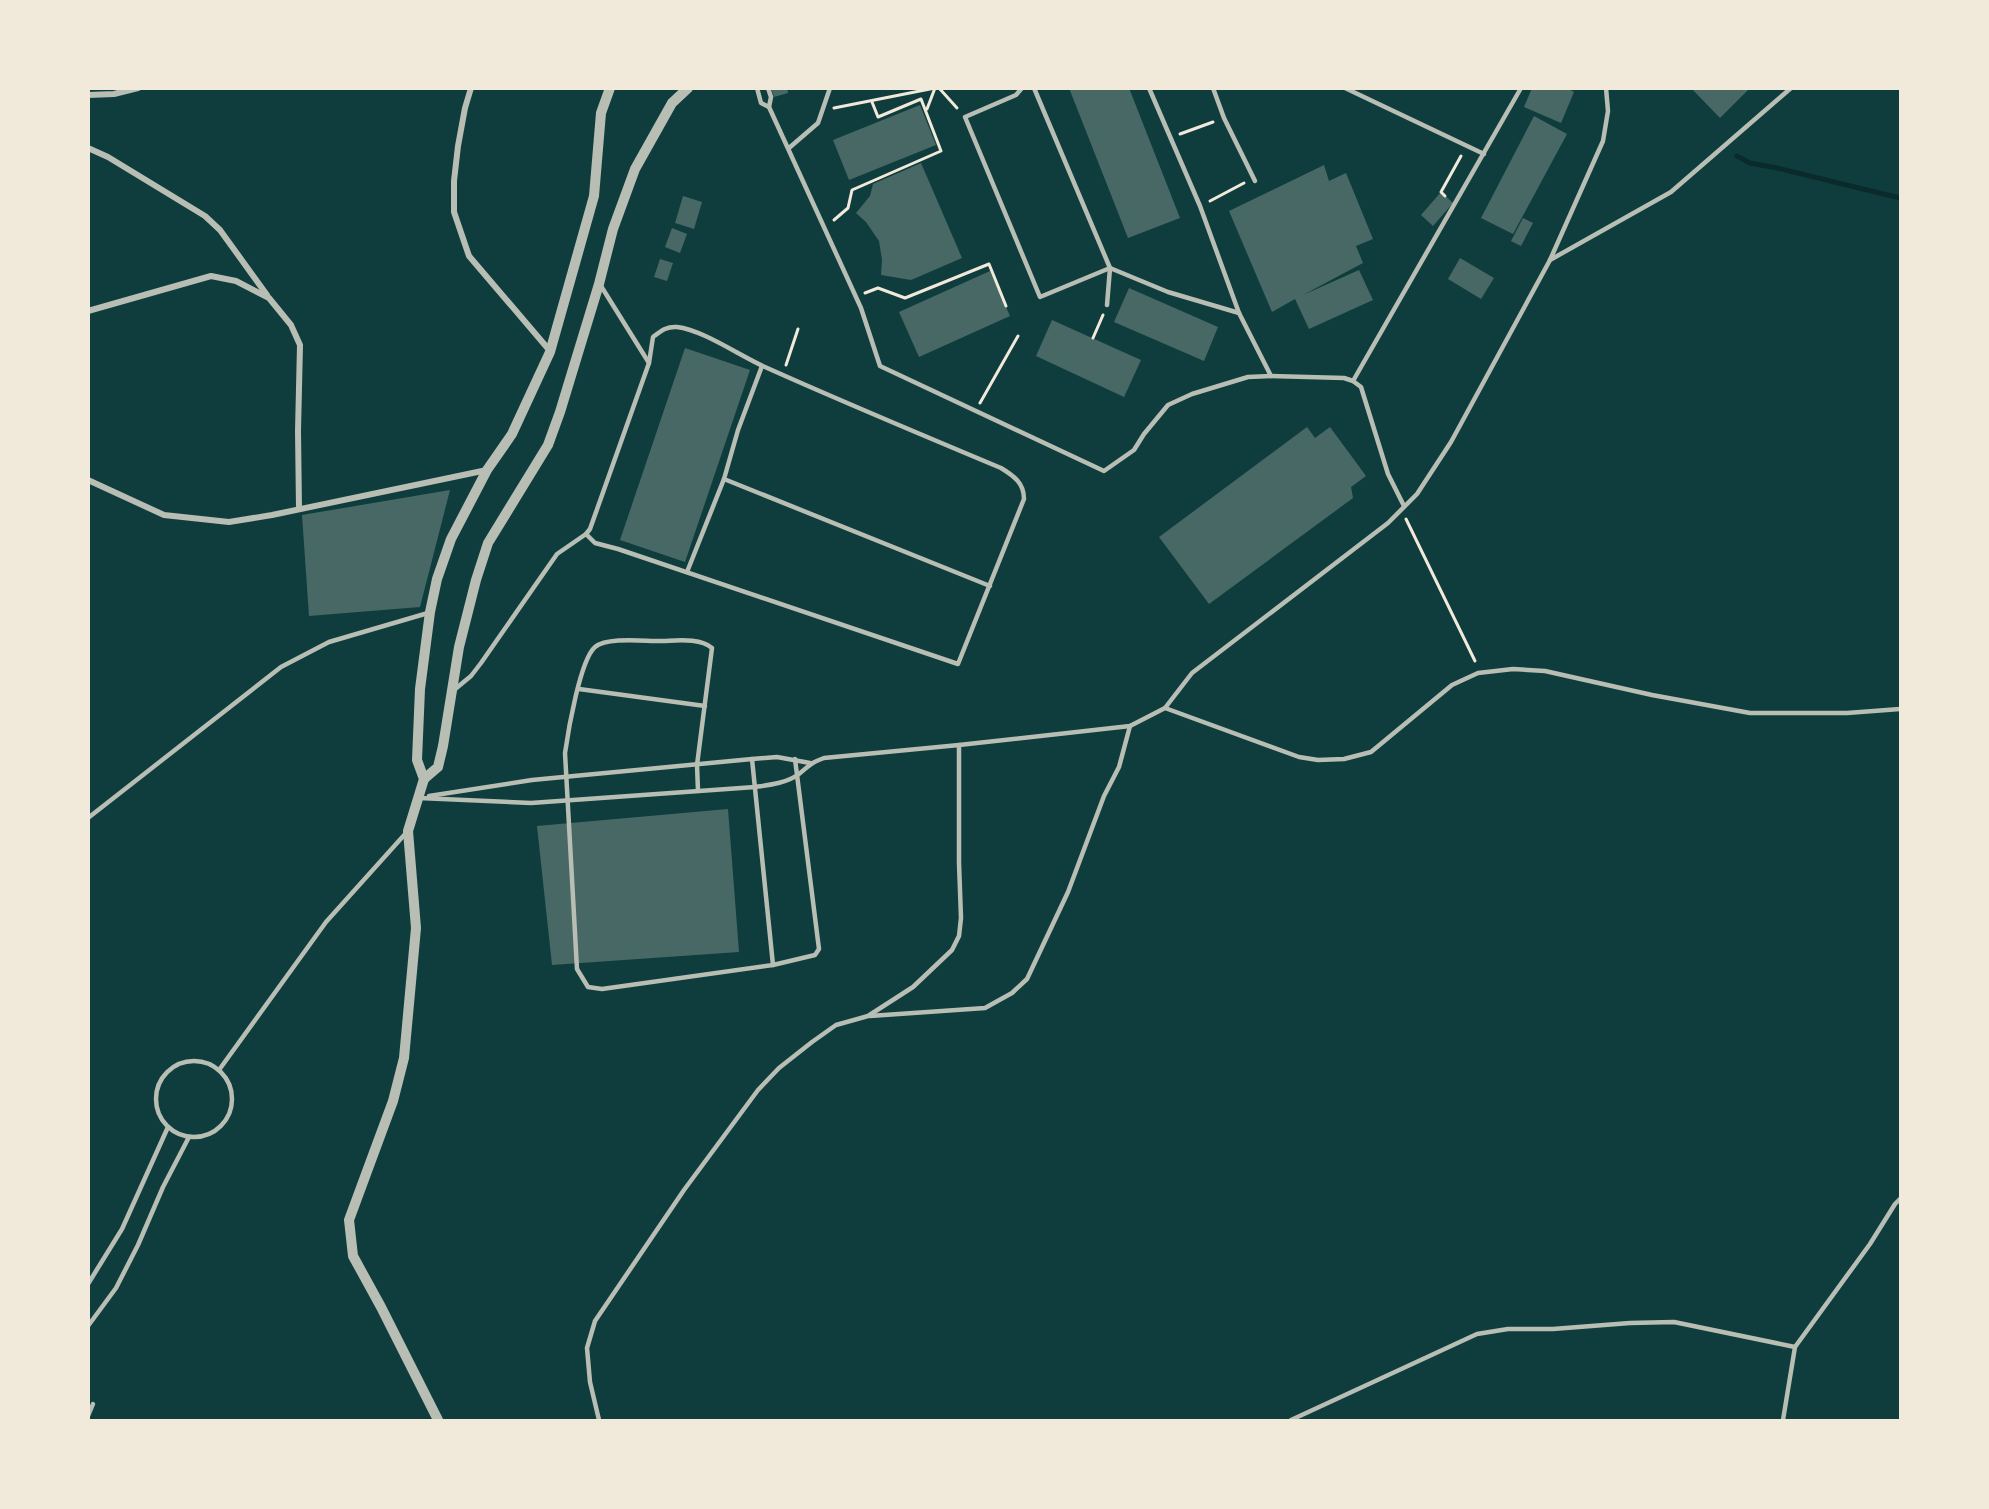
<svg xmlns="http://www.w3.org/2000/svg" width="1989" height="1509" font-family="'DejaVu Sans',sans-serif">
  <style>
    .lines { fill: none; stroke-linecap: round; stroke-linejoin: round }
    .stream { stroke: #0a2a2b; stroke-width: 5 }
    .building { fill: #486865 }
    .path { stroke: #f1e9da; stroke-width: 3 }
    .service { stroke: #b8beb3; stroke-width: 4.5 }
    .minor { stroke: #b8beb3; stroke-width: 6 }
    .tertiary { stroke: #b8beb3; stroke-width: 10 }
  </style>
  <rect width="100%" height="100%" fill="#0f3d3e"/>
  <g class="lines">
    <path class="stream" d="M1737 156 1750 163 1777 168 1900 198"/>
  </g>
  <g class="building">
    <path d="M771 88H787L788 93 774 97Z"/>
    <path d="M1069 88H1129L1180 218 1128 238Z"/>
    <path d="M1532 88H1567L1574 92 1561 123 1524 107Z"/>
    <path d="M1691 88H1750L1720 118Z"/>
    <path d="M920 105 936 145 849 180 833 140Z"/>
    <path d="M1534 116 1567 134 1513 234 1481 218Z"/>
    <path d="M921 163 962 258 911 280 881 275 882 260 879 241 866 222 856 213 870 196 873 184Z"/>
    <path d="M1324 165 1329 181 1346 173 1373 239 1356 246 1363 263 1303 295 1359 270 1373 300 1309 329 1295 299 1272 312 1229 211Z"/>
    <path d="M1441 192 1453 203 1433 226 1421 215Z"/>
    <path d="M683 196 702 202 694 229 675 223Z"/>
    <path d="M1523 218 1533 223 1521 246 1511 241Z"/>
    <path d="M672 228 687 234 680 253 665 247Z"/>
    <path d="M1460 258 1494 278 1481 299 1448 279Z"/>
    <path d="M660 259 673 263 667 281 654 277Z"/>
    <path d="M990 271 1010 316 919 357 899 312Z"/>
    <path d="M1129 288 1218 327 1204 361 1114 322Z"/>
    <path d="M1052 320 1141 360 1124 397 1036 356Z"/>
    <path d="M685 348 750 370 685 562 620 540Z"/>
    <path d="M1307 427 1315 438 1330 427 1366 476 1351 487 1353 498 1209 604 1159 537Z"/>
    <path d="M450 490 420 607 309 616 302 515Z"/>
    <path d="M728 809 739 952 552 965 537 826Z"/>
  </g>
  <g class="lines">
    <g class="path">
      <path d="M939 88 957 108"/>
      <path d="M834 108 935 88"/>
      <path d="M927 109 935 88"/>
      <path d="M1180 134 1213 122"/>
      <path d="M1445 196 1441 192 1461 156"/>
      <path d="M1210 201 1244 183"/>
      <path d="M834 220 848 208 852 190 941 151 921 99 878 117 872 102"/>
      <path d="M865 293 878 288 905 298 989 264 1006 306"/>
      <path d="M1093 338 1103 315"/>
      <path d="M786 365 798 329"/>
      <path d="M980 403 1018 336"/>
      <path d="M1406 519 1475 661"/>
    </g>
    <g class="service">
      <path d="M757 88 761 103 769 107"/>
      <path d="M768 88 771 97 769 107 861 308 880 366 1104 471 1134 450 1144 434 1168 405 1192 394 1248 377 1271 376 1344 378 1353 381 1361 387 1388 474 1404 506"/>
      <path d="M1022 88 1016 95 965 117 1040 297 1110 268 1168 292 1239 313"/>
      <path d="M1034 88 1110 268 1107 305"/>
      <path d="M1149 88 1200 206 1239 313 1271 376"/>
      <path d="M1213 88 1224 118 1255 181"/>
      <path d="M1345 88 1484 154"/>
      <path d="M789 148 818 123 830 88"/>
      <path d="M1550 260 1671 192 1791 88"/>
      <path d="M1353 381 1521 88"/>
      <path d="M724 479 990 586"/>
      <path d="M586 534 590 529 649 363 601 286"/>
      <path d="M687 572 724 479 738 430 762 366"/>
      <path d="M579 689 705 706"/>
      <path d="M454 690 471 676 481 663 557 554 586 534 595 543 618 549 958 664 1024 499C1024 483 1014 476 1001 468 922 435 843 402 765 367 740 356 703 330 677 327 667 326 661 331 653 337L649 363"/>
      <path d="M1165 708 1299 757 1318 760 1344 759 1371 752 1452 685 1478 673 1513 669 1545 671 1652 695 1750 713H1847L1900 709"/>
      <path d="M698 791 697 765 712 648C699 637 675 641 658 641 643 641 607 637 595 647 580 660 568 732 565 753L577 969 588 987 602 989 773 965 752 759"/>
      <path d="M429 796 532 780 752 759 777 757 810 763"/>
      <path d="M419 798 531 803 755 787C769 785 787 783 799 774 809 766 810 763 824 758L959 745 1130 726 1165 708 1192 673 1388 523 1417 494 1451 442 1550 260 1603 141 1608 111 1606 88"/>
      <path d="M88 818 281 667 329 642 428 613"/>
      <path d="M773 965 815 955 819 949 795 759"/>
      <path d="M870 1016 985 1008 1012 993 1027 979 1068 892 1104 796 1119 767 1130 726"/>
      <circle cx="194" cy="1099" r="38"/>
      <path d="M219 1070 326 922 406 833"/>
      <path d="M88 1284 122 1229 168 1127"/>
      <path d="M88 1326 116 1288 138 1245 163 1187 189 1137"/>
      <path d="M88 1416 93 1404"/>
      <path d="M599 1420 590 1382 587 1348 595 1321 684 1190 758 1090 779 1068 812 1042 836 1025 868 1016 913 987 952 950 959 936 961 918 959 863V745"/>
      <path d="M1291 1420 1477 1334 1508 1329H1553L1630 1323 1674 1322 1795 1347"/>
      <path d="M1783 1420 1795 1347 1870 1244 1895 1204 1900 1199"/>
    </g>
    <g class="minor">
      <path d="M471 88 465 108 458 146 454 181V212L469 256 550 351"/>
      <path d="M88 95 114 94 138 88"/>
      <path d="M88 148 108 157 205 216 220 230 267 295"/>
      <path d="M88 311 211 276 236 281 269 298 291 325 300 345 298 431 299 509"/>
      <path d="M88 480 164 515 229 522 272 515 487 470"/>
    </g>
    <g class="tertiary">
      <path d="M424 779 438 767 443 746 459 647 476 580 488 543 548 445 560 412 599 284 613 229 635 169 672 103 688 88"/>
      <path d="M438 1420 381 1307 353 1256 349 1220 393 1101 404 1058 416 928 408 831 424 779 417 760 420 689 430 612 437 579 451 539 487 470 512 434 550 352 594 196 601 113 610 88"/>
    </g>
  </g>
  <rect width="1989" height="1509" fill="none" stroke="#f1e9da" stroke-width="180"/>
</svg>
